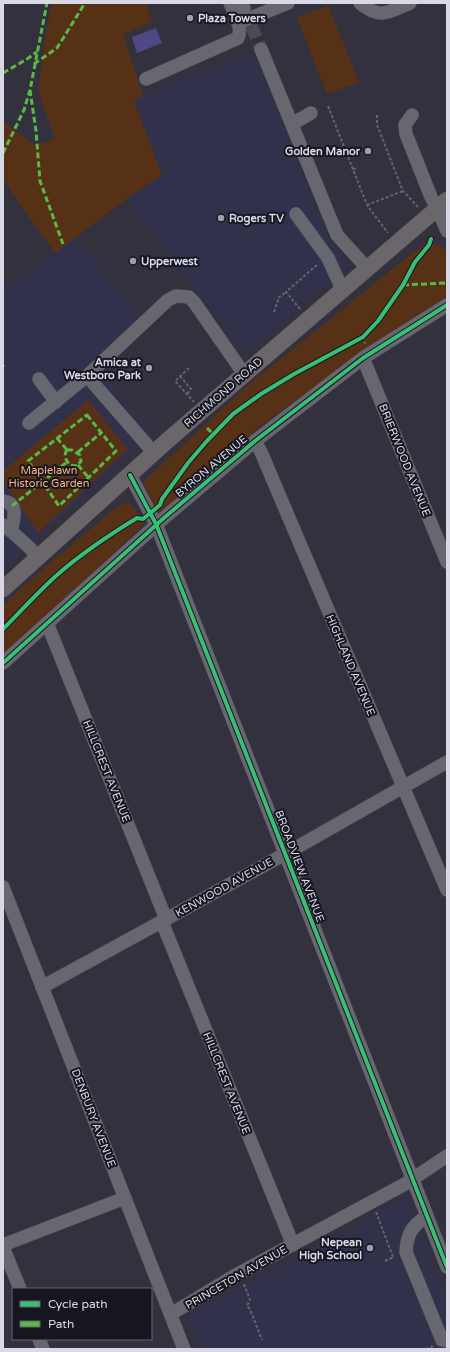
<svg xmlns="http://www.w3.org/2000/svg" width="450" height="1352" font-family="'Varela Round',sans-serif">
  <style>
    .built { fill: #32314b }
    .green { fill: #563116 }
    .water { fill: #4e4886 }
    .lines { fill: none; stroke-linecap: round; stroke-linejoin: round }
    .minor-tunnel { stroke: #4b4a56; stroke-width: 13; stroke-dasharray: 13 6; stroke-linecap: butt }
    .minor-casing { stroke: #504f5a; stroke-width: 14 }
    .major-casing { stroke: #504f5a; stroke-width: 17 }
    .path { stroke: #65646d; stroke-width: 2; stroke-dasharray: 3 2; stroke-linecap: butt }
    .minor { stroke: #676770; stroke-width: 13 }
    .major { stroke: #6b6669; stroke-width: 16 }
    .quiet { stroke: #58b947; stroke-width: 3; stroke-dasharray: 6 3; stroke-linecap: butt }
    .cycleway-casing { stroke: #161620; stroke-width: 6 }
    .cycleway { stroke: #3abd76; stroke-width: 4 }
    .poi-dot { fill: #9e9eac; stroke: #161620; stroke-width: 1.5 }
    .labels { text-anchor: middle; stroke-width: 4; stroke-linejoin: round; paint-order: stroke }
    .poi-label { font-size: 11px; font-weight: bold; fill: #d8d8e7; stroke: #161620; text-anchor: start }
    .street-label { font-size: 11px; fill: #d8d8e7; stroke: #161620 }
    .park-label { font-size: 11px; fill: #fdb280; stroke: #161620 }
  </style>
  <rect width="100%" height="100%" fill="#32313d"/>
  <g class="built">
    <path d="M253 52 328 236 349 265 245 354 126 199 162 175 133 101 146 95Z"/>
    <path d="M75 238 149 328 100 372 151 435 3 569V289Z"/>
    <path d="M407 1197 447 1300V1349H202L189 1315Z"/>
  </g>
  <g class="green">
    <path d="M52 3H146L152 21 123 35 143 96 134 101 162 175 126 199 55 253 14 196 3 177V121L34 145 55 139 38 90 46 33Z"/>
    <path d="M328 5 359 82 327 94 297 18Z"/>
    <path d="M427 243C436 244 443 245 447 254V296L366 349 258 428 159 515 143 484 148 477 253 381 420 247Z"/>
    <path d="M88 400 128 449 38 533 3 481V471Z"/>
    <path d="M128 502 138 513 144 524 48 616 3 657V605L51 562 117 507Z"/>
  </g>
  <path class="water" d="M156 28 162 43 137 53 132 37Z"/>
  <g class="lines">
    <path class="minor-tunnel" d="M244 8 261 49"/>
    <g class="minor-casing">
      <g id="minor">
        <path d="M242 3 244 8"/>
        <path d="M360 3C380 20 389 12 410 3"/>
        <path d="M238 23 288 3"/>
        <path d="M261 49 337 235 367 268"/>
        <path d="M146 79 238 38C243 27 234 13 230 3"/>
        <path d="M412 115 405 125 406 134 431 197 437 208 447 231"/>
        <path d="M292 124 311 113"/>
        <path d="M296 214 328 258 342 289"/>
        <path d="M363 358 447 562"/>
        <path d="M87 376 168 300 176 296 189 297 194 302 244 374"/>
        <path d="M39 379 56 402"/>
        <path d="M29 423 87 376 154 453"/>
        <path d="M255 441 261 452 447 890"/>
        <path d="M130 475 156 524 447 1267"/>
        <path d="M3 501C19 503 14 520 11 531L3 525"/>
        <path d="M11 531 30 548 37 557"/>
        <path d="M47 623 166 919"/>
        <path d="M3 663 165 517 255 441 363 358 447 305"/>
        <path d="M3 887 184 1349"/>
        <path d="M162 922 293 1245"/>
        <path d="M42 987 285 854 447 762"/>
        <path d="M427 1216C412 1226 407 1233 406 1252L442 1340 447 1341"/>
        <path d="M3 1245 125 1198"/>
        <path d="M3 1247 20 1289"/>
        <path d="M171 1314 234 1276 405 1184 447 1156"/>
        <path d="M39 1339 43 1349"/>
      </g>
    </g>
    <g class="major-casing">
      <path id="major" d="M3 589 168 440 447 200"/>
    </g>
    <g class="path">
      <path d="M328 106 367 205 388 233"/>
      <path d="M377 115V125L403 191 418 207"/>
      <path d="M353 169 358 168"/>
      <path d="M367 205 403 191"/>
      <path d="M300 309 286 292 318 264"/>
      <path d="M274 312 279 297 286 292"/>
      <path d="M363 337 365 344"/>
      <path d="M189 368 175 381 194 402"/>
      <path d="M180 376 191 389 187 394"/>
      <path d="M376 1212 393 1257"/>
      <path d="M385 1261 394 1257"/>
      <path d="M244 1284 250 1300 247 1306 250 1309 262 1340"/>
      <path d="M426 1349 433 1346"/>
    </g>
    <use href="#minor" class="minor"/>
    <use href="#major" class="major"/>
    <g class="quiet">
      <path d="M34 64 57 48 85 3"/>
      <path d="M3 73 27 59 37 52"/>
      <path d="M30 90 36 131 40 181 63 244"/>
      <path d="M3 153 24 110 30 90 47 3"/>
      <path d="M403 285 447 283"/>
      <path d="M3 366 4 367"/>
      <path d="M87 415 116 451 59 506 28 461Z"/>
      <path d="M207 428 213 434"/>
      <path d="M57 438 67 450"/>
      <path d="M67 450H72L80 455 81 461 77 466 70 465C66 461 63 455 67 450Z"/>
      <path d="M78 452 101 433"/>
      <path d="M78 465 88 477"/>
      <path d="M12 506 67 462"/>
    </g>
    <g class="cycleway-casing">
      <g id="cycleway">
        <path d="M130 475 156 524 447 1267"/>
        <path d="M3 629C21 611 38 592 57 575 82 553 109 535 137 518L143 519 160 505 162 499 188 463 206 442 233 414 261 394 294 374 363 337 378 321 403 285 415 262 429 245 431 239"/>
        <path d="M3 663 165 517 255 441 363 358 447 305"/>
      </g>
    </g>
    <use href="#cycleway" class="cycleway"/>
  </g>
  <g class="poi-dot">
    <circle cx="190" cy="18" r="4"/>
    <circle cx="368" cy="151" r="4"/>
    <circle cx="221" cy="218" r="4"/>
    <circle cx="133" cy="261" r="4"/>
    <circle cx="149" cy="368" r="4"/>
    <circle cx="370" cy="1248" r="4"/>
  </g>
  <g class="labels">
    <g class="poi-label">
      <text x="198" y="22">Plaza Towers</text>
      <text x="360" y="155" text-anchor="end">Golden Manor</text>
      <text x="229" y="222">Rogers TV</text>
      <text x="141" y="265">Upperwest</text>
      <text x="141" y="366" text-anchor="end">Amica at<tspan x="141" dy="13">Westboro Park</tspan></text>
      <text x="362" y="1246" text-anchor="end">Nepean<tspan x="362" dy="13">High School</tspan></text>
    </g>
    <g class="street-label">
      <text transform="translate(223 392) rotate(-41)" y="4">RICHMOND ROAD</text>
      <text transform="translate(405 460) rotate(68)" y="4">BRIERWOOD AVENUE</text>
      <text transform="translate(211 466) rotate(-40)" y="4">BYRON AVENUE</text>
      <text transform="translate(351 665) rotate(67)" y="4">HIGHLAND AVENUE</text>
      <text transform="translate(107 771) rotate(68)" y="4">HILLCREST AVENUE</text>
      <text transform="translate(300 866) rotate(69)" y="4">BROADVIEW AVENUE</text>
      <text transform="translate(224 887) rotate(-29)" y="4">KENWOOD AVENUE</text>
      <text transform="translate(227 1083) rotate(68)" y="4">HILLCREST AVENUE</text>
      <text transform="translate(94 1118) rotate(69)" y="4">DENBURY AVENUE</text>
      <text transform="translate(236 1277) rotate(-30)" y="4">PRINCETON AVENUE</text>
    </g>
    <g class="park-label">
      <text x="49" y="474">Maplelawn<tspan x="49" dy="13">Historic Garden</tspan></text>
    </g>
  </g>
  <rect width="450" height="1352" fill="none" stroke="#d8d8e7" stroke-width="8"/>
  <rect x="12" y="1288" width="140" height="52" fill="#161620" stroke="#646470"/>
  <rect x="20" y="1301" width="20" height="6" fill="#3abd76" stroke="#646470"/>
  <text x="48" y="1308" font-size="12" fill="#d8d8e7">Cycle path</text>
  <rect x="20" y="1321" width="20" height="6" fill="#58b947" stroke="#646470"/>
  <text x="48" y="1328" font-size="12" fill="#d8d8e7">Path</text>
</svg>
